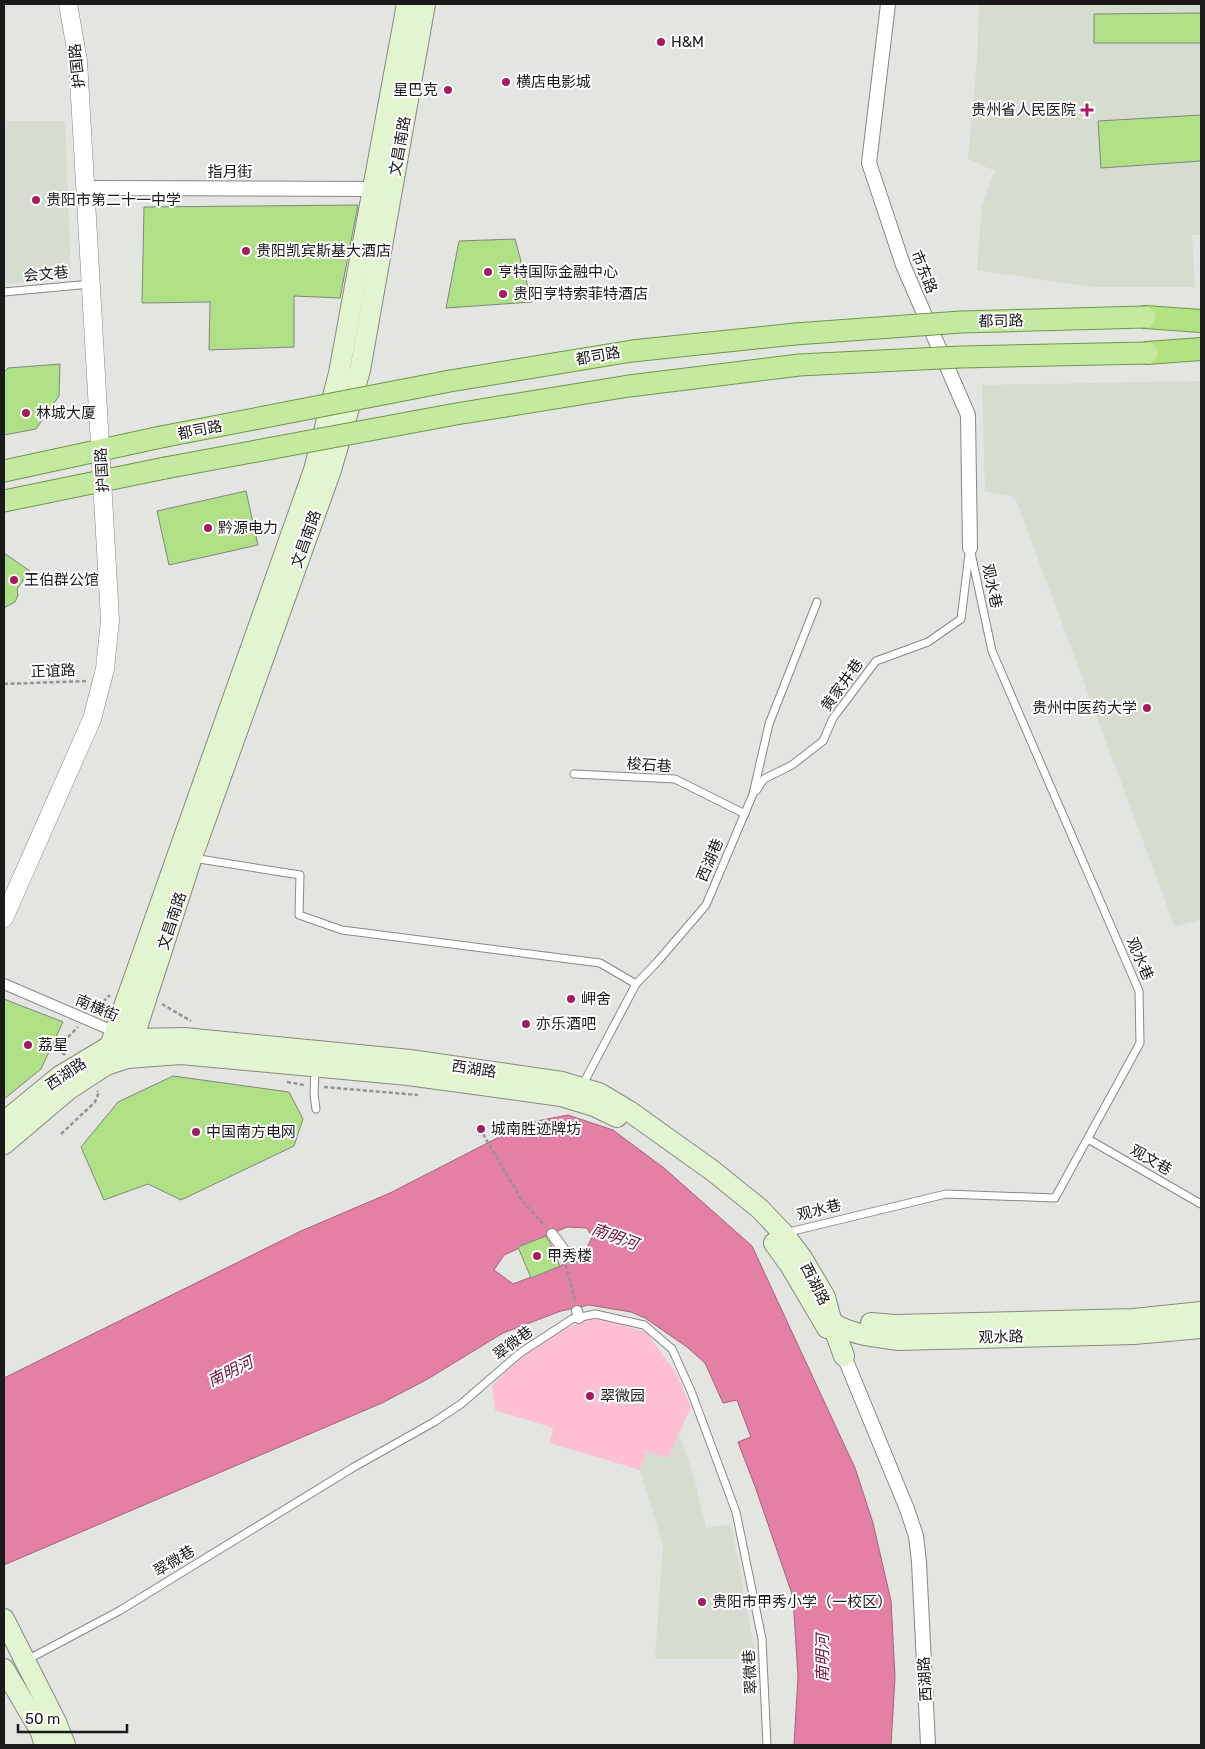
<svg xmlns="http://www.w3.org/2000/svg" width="1205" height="1749" font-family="Rubik,'Noto Sans SC',sans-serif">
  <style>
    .built { fill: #d5dcd0 }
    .green { fill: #febfd3 }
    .water { fill: #e480a5; stroke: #a7617b; fill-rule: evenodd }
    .building { fill: #b0e086; stroke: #838681 }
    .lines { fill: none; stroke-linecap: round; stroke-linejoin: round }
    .service-casing { stroke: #868984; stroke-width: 9 }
    .pedestrian-casing { stroke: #868984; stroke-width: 12 }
    .minor-casing { stroke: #868984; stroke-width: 16 }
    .tertiary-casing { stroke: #868984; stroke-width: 19 }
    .secondary-casing { stroke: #868984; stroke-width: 22 }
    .primary-casing { stroke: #709749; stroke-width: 23 }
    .trunk-casing { stroke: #709749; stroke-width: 24 }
    .path { stroke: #929491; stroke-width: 2.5; stroke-dasharray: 4 2.5; stroke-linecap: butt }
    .service { stroke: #fff; stroke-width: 7 }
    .pedestrian { stroke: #fff; stroke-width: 10 }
    .minor { stroke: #fff; stroke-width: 14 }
    .tertiary { stroke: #fff; stroke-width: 18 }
    .secondary { stroke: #e2f4d0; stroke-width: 20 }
    .primary { stroke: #c5e9a1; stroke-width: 21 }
    .trunk { stroke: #b2e282; stroke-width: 22 }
    .primary-bridge-casing { stroke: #709749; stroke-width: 23; stroke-linecap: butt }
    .primary-bridge { stroke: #c5e9a1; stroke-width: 21 }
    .poi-dot { fill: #a61a5f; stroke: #fff; stroke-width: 2 }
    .labels { text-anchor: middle; stroke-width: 4; stroke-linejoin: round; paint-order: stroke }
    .poi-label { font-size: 15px; fill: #191a19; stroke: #fff; text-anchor: start }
    .street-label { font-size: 15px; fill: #191a19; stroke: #fff }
    .water-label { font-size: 16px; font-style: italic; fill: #6b123c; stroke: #fff }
  </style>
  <rect width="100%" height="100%" fill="#e2e5e0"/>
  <g class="built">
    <path d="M979 4H1201V235H1192L1195 287H1093L977 270 982 205 995 171 968 159 977 61Z"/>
    <path d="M4 121H65L71 279 4 284Z"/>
    <path d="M1201 381V919L1175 927 1015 497 985 491 982 385Z"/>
    <path d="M679 1434 694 1477 706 1528 731 1524 756 1659H655L663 1545 640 1470 647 1451 668 1458Z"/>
  </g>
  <path class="green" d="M594 1317 646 1332 676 1373 691 1407 668 1458 647 1451 640 1470 550 1443 553 1428 495 1410 492 1386 518 1358 558 1331Z"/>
  <path class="water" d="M568 1115 613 1130 664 1168 752 1246 855 1468 873 1523 891 1601 895 1677 891 1745H794L798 1677 793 1597 756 1489 738 1442 751 1437 737 1400 723 1403 705 1363 687 1347 645 1318 631 1312 589 1305 561 1311 503 1333 426 1380 382 1403 4 1565V1378L301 1231 390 1193 509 1132 537 1121ZM567 1227 587 1228 592 1237 585 1252 560 1266 513 1284 494 1270 504 1255Z"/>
  <g class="building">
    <path d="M1201 13V43H1094V14Z"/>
    <path d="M1201 115V161L1101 168 1098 121Z"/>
    <path d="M358 205 340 298 294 296V347L209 350 210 302 142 303 144 207Z"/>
    <path d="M515 239 532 302 446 308 459 241Z"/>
    <path d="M60 364 59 396 36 429 4 435V372L8 368Z"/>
    <path d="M246 491 258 545 169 565 157 511Z"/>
    <path d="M4 553 30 571 17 589 18 595 15 602 4 608Z"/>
    <path d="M4 999 63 1022 41 1069 4 1099Z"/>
    <path d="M173 1076 289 1092 303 1119 294 1146 181 1200 148 1184 104 1200 81 1147 118 1102Z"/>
    <path d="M546 1236 551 1245 560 1266 531 1278 518 1247Z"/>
  </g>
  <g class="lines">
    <g class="service-casing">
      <g id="service">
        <path d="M4 292 91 284"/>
        <path d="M574 774 675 779 745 814"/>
        <path d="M756 791 764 779 792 765 823 741 833 718 876 661 928 642 961 619 969 554"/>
        <path d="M193 858 300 875 299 915 342 930 600 963 636 984"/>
        <path d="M315 1069 314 1095 316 1109"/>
        <path d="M582 1086 636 984 658 961 706 905 753 794 769 724 817 602"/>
        <path d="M1088 1139 1201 1204"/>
        <path d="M785 1233 946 1194 1055 1198 1140 1043 1139 991 992 651 970 548"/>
        <path d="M27 1660 119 1611 354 1467 434 1422 461 1404 520 1353 572 1319 595 1314 644 1325 672 1349 691 1391 736 1512 762 1639 767 1745"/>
      </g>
    </g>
    <g class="pedestrian-casing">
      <g id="pedestrian">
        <path d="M4 984 118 1033"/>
        <path d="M552 1234 566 1253"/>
        <path d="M577 1311 579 1318"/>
      </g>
    </g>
    <g class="minor-casing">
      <g id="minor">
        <path d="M888 4 869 163 903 265 968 415 970 548"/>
        <path d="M86 188 373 189"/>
        <path d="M844 1356 907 1509 916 1536 919 1562 928 1745"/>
      </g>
    </g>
    <g class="tertiary-casing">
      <path id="tertiary" d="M4 918 92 719 105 669 110 620 78 61 68 4"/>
    </g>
    <g class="secondary-casing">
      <g id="secondary">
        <path d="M110 1046 314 470 339 373 407 4"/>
        <path d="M127 1058 192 857 331 470 360 370 425 4"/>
        <path d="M4 1122 60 1076 110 1046 134 1039 184 1038 410 1060 562 1082 599 1093 629 1111 713 1171 760 1209 783 1233 802 1258 825 1297 832 1323 844 1356"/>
        <path d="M4 1144 69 1089 106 1065 127 1058 181 1054 408 1075 561 1096 594 1106 617 1117"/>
        <path d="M774 1243 790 1265 827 1328"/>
        <path d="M827 1318C843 1334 875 1337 898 1340L1134 1334 1201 1328"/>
        <path d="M871 1323 894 1325 1134 1319 1201 1312"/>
        <path d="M4 1619 56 1722 65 1745"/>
        <path d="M4 1669 40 1730 45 1745"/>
      </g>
    </g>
    <g class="primary-casing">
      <g id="primary">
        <path d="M4 471 161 437"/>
        <path d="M4 501 165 468"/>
      </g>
    </g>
    <g class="trunk-casing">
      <g id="trunk">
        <path d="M1145 317 1201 321"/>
        <path d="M1147 353 1201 349"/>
      </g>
    </g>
    <g class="path">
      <path d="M4 684 87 681"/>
      <path d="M162 1004 191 1021"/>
      <path d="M94 1011 110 995"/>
      <path d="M65 1055 57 1048 78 1027"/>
      <path d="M287 1082 304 1085"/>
      <path d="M324 1087 418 1095"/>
      <path d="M61 1134 95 1102 99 1092 97 1091"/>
      <path d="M483 1134 523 1202 545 1226"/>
      <path d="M566 1265 575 1301"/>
    </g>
    <use href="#service" class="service"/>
    <use href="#pedestrian" class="pedestrian"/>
    <use href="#minor" class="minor"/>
    <use href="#tertiary" class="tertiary"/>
    <use href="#secondary" class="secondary"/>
    <use href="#primary" class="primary"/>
    <use href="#trunk" class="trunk"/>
    <g class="primary-bridge-casing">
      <g id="primary-bridge">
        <path d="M161 437 450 381 632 351 795 334 961 322 1145 317"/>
        <path d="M165 468 456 414 629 386 799 365 961 357 1147 353"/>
      </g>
    </g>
    <use href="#primary-bridge" class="primary-bridge"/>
  </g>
  <g class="poi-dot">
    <circle cx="661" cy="42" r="5"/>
    <circle cx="506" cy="82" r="5"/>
    <circle cx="448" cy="90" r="5"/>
    <path d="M1084.5 102.5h5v5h5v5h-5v5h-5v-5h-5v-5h5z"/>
    <circle cx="36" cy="200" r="5"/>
    <circle cx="246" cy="251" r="5"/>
    <circle cx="488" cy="272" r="5"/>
    <circle cx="503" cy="294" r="5"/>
    <circle cx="26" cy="413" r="5"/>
    <circle cx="208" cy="528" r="5"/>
    <circle cx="14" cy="580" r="5"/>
    <circle cx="1147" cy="708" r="5"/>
    <circle cx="571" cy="999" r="5"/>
    <circle cx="526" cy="1024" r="5"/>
    <circle cx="28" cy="1045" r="5"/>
    <circle cx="481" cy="1129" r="5"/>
    <circle cx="196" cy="1132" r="5"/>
    <circle cx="537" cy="1256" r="5"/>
    <circle cx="590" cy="1396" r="5"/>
    <circle cx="702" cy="1602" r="5"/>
  </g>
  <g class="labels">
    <g class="poi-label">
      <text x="671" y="47">H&amp;M</text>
      <text x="516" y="87">横店电影城</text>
      <text x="438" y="95" text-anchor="end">星巴克</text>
      <text x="1076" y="115" text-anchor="end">贵州省人民医院</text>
      <text x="46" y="205">贵阳市第二十一中学</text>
      <text x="256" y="256">贵阳凯宾斯基大酒店</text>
      <text x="498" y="277">亨特国际金融中心</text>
      <text x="513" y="299">贵阳亨特索菲特酒店</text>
      <text x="36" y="418">林城大厦</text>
      <text x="218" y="533">黔源电力</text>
      <text x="24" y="585">王伯群公馆</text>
      <text x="1137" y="713" text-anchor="end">贵州中医药大学</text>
      <text x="581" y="1004">岬舍</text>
      <text x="536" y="1029">亦乐酒吧</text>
      <text x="38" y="1050">荔星</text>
      <text x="491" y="1134">城南胜迹牌坊</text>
      <text x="206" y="1137">中国南方电网</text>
      <text x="547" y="1261">甲秀楼</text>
      <text x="600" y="1401">翠微园</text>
      <text x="712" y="1607">贵阳市甲秀小学（一校区）</text>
    </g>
    <g class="street-label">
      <text transform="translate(77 66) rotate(-96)" y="5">护国路</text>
      <text transform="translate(400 146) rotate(-80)" y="5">文昌南路</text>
      <text x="230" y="177">指月街</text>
      <text transform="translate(924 272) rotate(68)" y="5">市东路</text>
      <text transform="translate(46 274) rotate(-5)" y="5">会文巷</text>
      <text transform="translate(1001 321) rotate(-1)" y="5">都司路</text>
      <text transform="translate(598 356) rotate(-10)" y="5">都司路</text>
      <text transform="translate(200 430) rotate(-11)" y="5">都司路</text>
      <text transform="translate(102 470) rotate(-93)" y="5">护国路</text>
      <text transform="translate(306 539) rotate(-70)" y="5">文昌南路</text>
      <text transform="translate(992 586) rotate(78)" y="5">观水巷</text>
      <text transform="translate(53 671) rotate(-2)" y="5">正谊路</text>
      <text transform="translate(842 685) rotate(-54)" y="5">黄家井巷</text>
      <text transform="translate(649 765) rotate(4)" y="5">梭石巷</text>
      <text transform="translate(710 860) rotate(-67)" y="5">西湖巷</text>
      <text transform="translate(172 921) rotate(-72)" y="5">文昌南路</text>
      <text transform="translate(1140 959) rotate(67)" y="5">观水巷</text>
      <text transform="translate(97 1008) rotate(23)" y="5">南横街</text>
      <text transform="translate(474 1069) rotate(8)" y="5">西湖路</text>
      <text transform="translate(66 1074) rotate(-34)" y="5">西湖路</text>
      <text transform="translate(1151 1160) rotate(30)" y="5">观文巷</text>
      <text transform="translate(819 1210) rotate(-14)" y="5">观水巷</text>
      <text transform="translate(815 1284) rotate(63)" y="5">西湖路</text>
      <text transform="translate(1001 1337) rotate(-1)" y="5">观水路</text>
      <text transform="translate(513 1343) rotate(-37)" y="5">翠微巷</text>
      <text transform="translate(174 1561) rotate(-31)" y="5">翠微巷</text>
      <text transform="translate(750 1672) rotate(-93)" y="5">翠微巷</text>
      <text transform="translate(925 1679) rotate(-93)" y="5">西湖路</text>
    </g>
    <g class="water-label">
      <text transform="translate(615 1236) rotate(20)" y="6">南明河</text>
      <text transform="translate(230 1371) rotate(-26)" y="6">南明河</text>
      <text transform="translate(822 1658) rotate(-90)" y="6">南明河</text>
    </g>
  </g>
  <rect width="1205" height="1749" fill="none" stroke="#191a19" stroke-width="10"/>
  <path d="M18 1724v8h109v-8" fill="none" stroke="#191a19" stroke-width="2.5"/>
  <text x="25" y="1724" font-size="15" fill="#191a19" stroke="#ffffff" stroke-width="4" paint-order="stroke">50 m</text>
</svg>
